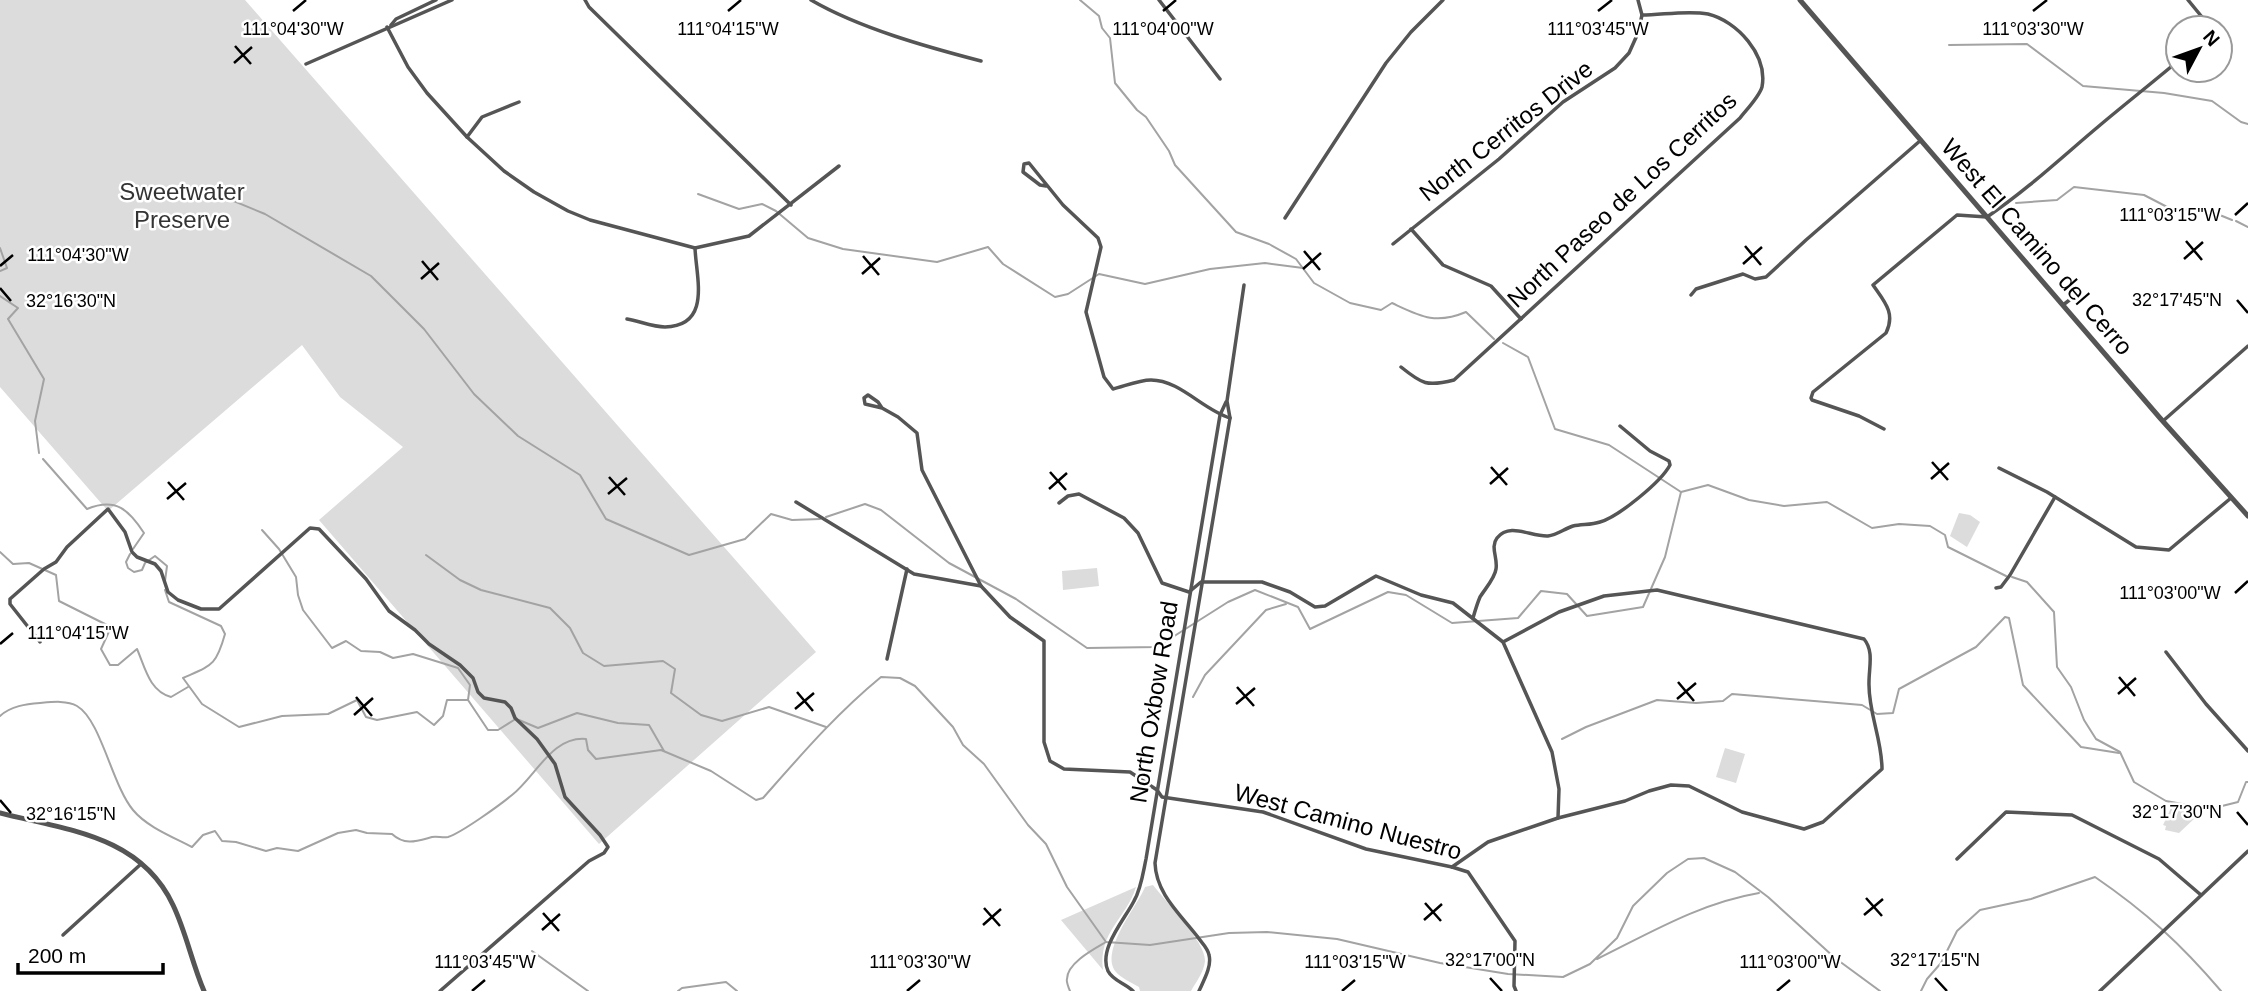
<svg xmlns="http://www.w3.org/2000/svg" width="2248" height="991" font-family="Helvetica,sans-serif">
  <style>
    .green { fill: #dcdcdc }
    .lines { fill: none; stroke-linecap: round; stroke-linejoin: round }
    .stream { stroke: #a3a3a3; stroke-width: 2 }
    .minor { stroke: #555; stroke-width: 3.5 }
    .tertiary { stroke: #555; stroke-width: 5 }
    .ticks { fill: none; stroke: #000; stroke-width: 2.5 }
    .labels { text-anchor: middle; stroke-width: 5; stroke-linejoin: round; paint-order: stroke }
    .street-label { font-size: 24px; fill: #000; stroke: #fff }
    .park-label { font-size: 24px; fill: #333; stroke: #fff }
    .ticks-label { font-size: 18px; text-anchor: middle; fill: #000; stroke: #fff; stroke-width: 5; stroke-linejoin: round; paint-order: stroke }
  </style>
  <rect width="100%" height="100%" fill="#fff"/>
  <g class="green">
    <path d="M0 0H245L816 652 599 844 319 520 403 447 340 397 302 345 108 511 0 387Z"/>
    <path d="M1959 513 1970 515 1980 522 1967 547 1950 536Z"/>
    <path d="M1097 568 1099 586 1063 590 1062 571Z"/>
    <path d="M1725 748 1745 754 1736 783 1716 777Z"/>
    <path d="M2171 808 2181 810 2195 818 2179 833 2165 830 2166 826 2163 825Z"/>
    <path d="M1153 885C1165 901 1206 942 1205 961 1204 972 1196 982 1191 991H1140L1139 987C1132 983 1121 978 1116 972 1099 951 1137 907 1145 887Z"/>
    <path d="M1136 887C1126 919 1098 932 1103 970L1061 920Z"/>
  </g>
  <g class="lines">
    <g class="stream">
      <path d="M1080 0 1099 16 1102 28 1110 38 1115 83 1137 110 1146 117 1169 151 1175 165 1236 232 1269 244 1296 259 1314 283 1350 303 1381 310 1392 303C1420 316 1435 325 1466 312L1494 339"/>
      <path d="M1949 45 2027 44 2083 86 2164 93 2212 101 2241 122 2248 124"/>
      <path d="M202 188 265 214 371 276 424 329 474 394 518 436 580 475 606 519 689 555 745 539 771 514 792 520 820 519"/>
      <path d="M698 194 739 209 762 204 776 211 808 238 843 249 937 262 988 247 1003 264 1055 297 1068 294 1099 274 1145 284 1210 269 1265 263 1303 268"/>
      <path d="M2016 203 2057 200 2074 187 2144 195 2173 210 2205 209 2232 220"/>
      <path d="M2236 221 2248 227"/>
      <path d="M0 248 7 268 0 271"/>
      <path d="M0 296 18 308 8 319 44 379 35 421 39 453"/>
      <path d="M1503 343 1528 357 1555 429 1609 445 1681 492 1708 485 1749 500 1784 506 1827 502 1872 528 1899 524 1930 526 1945 535 1948 547 2006 576"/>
      <path d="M43 459 87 509C116 497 129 510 144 533L133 549"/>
      <path d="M826 517 865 504 881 510 949 563 1016 599 1087 648 1157 647 1228 602 1255 590 1298 607 1310 629 1388 592 1406 595 1452 623 1518 618 1541 591 1567 594 1587 616 1643 607 1665 557 1681 492"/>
      <path d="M262 530 279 549 296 577 298 595 303 610 332 648 346 641 361 651 380 652 393 658 413 654 458 668 470 685 468 700"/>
      <path d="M0 552 13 564 29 563 56 575 59 601 111 627 101 649 110 665H118L137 649C145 667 149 691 171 697L188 687"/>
      <path d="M130 554 126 562 128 568 134 572 142 570 145 563 155 556 167 566 165 581"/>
      <path d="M426 555 460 580 481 590 550 608 570 628 583 653 604 666 663 661 675 669 671 693 701 715 722 721 769 707 826 727"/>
      <path d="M2012 577 2027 582 2054 612 2057 667 2071 687 2084 720 2096 739 2120 752 2134 782 2166 801 2210 809 2238 802 2246 782H2248"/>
      <path d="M165 590 169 602 221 626 225 634C216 666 212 665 183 678L202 704 239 727 282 716 328 714 357 700 366 717 377 720 417 712 434 725 443 716 447 700H468L488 730H498L514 720"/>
      <path d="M1193 697 1205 675 1266 610 1286 604"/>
      <path d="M0 716C11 706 26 704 40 703 51 702 67 700 77 706 101 720 112 785 133 810 147 827 173 837 192 847L203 835 215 831 222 841 236 842 266 851 277 848 298 851 338 833 356 830 367 833 392 834C405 846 417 841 432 837 437 836 443 838 448 837 461 833 500 805 512 795 536 776 552 736 586 739L588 750 596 759 661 750 711 771 756 800 763 798C801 755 836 714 881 677L900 678 915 686 953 727 963 745 984 764 1028 825 1046 844 1067 887 1106 942 1150 945 1229 933 1267 932 1337 939 1440 963 1508 974 1563 977 1590 964 1617 938 1633 906 1667 873 1688 859 1704 858 1735 872 1768 897 1835 958 1880 991"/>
      <path d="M519 720 538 728 577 713 618 723 649 725 664 751"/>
      <path d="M1562 739 1586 727 1657 700 1696 703 1723 701 1732 694 1862 705 1877 714 1893 713 1899 689 1976 647 2005 617 2009 618 2023 685 2081 747 2119 753"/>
      <path d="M532 951 588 991"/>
      <path d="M1597 959C1650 933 1700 903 1759 893"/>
      <path d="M678 991 682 988 726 982 737 991"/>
      <path d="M1070 991C1069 989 1066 981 1067 979 1067 963 1094 949 1106 942"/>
      <path d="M1921 991 1927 979 1941 963 1957 931 1980 910 2031 899 2095 877C2146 912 2181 944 2221 991"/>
    </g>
    <g class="minor">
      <path d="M585 0 589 7 791 205"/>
      <path d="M811 0C859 28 927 47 981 61"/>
      <path d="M1159 0 1220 79"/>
      <path d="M2188 0 2211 28"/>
      <path d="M391 25 396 19 436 0"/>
      <path d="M387 27 408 67 427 93 467 137 504 171 534 192 568 211 590 220 695 248 749 236 839 166"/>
      <path d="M306 64 452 0"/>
      <path d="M467 137 482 117 519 102"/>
      <path d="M1046 186 1040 185 1023 172 1024 164 1029 163 1063 205 1098 238 1101 247 1086 312 1104 377 1113 389C1125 386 1139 380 1151 380 1180 380 1203 410 1230 418"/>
      <path d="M1285 218 1386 63 1411 32 1443 0"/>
      <path d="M1411 229 1443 265 1491 286 1521 319"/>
      <path d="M1393 244 1499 159 1563 102 1615 68 1629 53 1638 33 1642 15 1638 0"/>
      <path d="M1691 295 1696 289 1743 274 1755 279 1766 277 1806 240 1921 140"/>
      <path d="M2063 305 2076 295"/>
      <path d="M627 319C639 321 653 327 665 327 712 326 696 277 695 248"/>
      <path d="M1401 367C1422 384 1427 387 1454 380L1740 118C1747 109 1759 97 1762 87 1768 55 1737 21 1708 14 1688 10 1662 15 1642 15"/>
      <path d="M882 408 878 402 868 395 864 398 865 404 882 408 898 417 917 433 922 470 981 586 1010 617 1044 641V742L1050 761 1064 769 1130 772 1157 790 1162 797 1263 812 1366 849 1452 867 1468 872 1515 941 1514 986 1516 991"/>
      <path d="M2163 421 2248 346"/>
      <path d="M1884 429 1859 416 1812 400 1811 398 1813 392 1886 333C1896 313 1884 301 1873 285L1957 215 1987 217C2027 190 2062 157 2099 126 2125 104 2152 83 2178 61"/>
      <path d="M1999 468 2047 492 2136 547 2169 550 2231 498"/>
      <path d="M796 502 914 574 981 586"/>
      <path d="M1059 503 1068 496 1079 494 1124 518 1138 533 1162 583 1189 592 1201 582H1262L1290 592 1315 607 1325 606 1376 576 1421 595 1453 603 1503 642 1552 752 1559 789 1558 818"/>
      <path d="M1996 588 2001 587 2010 575 2055 497"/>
      <path d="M1473 618C1475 611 1477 604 1480 597 1485 589 1495 578 1496 569 1498 558 1490 547 1497 538 1510 522 1531 537 1548 536 1557 535 1564 529 1573 526 1582 524 1591 525 1600 522 1618 517 1661 482 1670 465L1669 461 1650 451 1620 426"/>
      <path d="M40 642 10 604V599L44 569 56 562 67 547 108 509 125 532 132 552 137 557 155 564 161 571 168 592 178 600 201 609H219L310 528 319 529 366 579 389 611 415 630 429 644 460 665 473 678 478 692 484 698 505 702 511 708 515 718 537 739 555 764 565 797 600 835 608 847 604 853 589 861 440 991"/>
      <path d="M2166 652 2206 704 2248 751"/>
      <path d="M887 659 907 569"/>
      <path d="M1957 859 2006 812 2072 815 2159 859 2201 895"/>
      <path d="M1452 867 1488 842 1558 818 1625 801 1649 791 1671 785 1689 786 1742 812 1804 829 1823 822 1882 769C1882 739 1868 712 1869 682 1869 667 1874 651 1864 639L1657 590 1604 596 1559 612 1503 642"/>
      <path d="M63 935 141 864"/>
      <path d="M1133 991C1125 983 1113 981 1108 971 1098 949 1125 919 1134 901 1141 889 1143 873 1146 859L1220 415 1226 402"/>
      <path d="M1199 991C1204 980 1212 966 1209 955 1208 948 1201 942 1197 936 1179 913 1156 893 1155 863L1230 418 1227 401 1244 285"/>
      <path d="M2100 991 2248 851"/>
    </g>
    <g class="tertiary">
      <path d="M1800 0 2160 418 2248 516"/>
      <path d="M0 813C66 830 140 835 173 905 186 932 192 963 204 991"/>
    </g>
  </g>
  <path class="ticks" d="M293 11 306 0M728 11 741 0M1163 11 1176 0M1598 11 1612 0M2033 11 2047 0M235 46 251 64M234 63 252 47M2235 215 2248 203M2186 241 2202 260M1745 246 1761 265M1304 251 1320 270M863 256 879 275M2184 259 2203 242M422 261 438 280M1743 264 1762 247M0 266 13 255M1303 269 1321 253M862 274 880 258M421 279 439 263M0 288 11 301M2237 300 2248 313M1932 462 1948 480M1491 467 1507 485M1050 472 1066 490M609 477 625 495M1931 479 1949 463M168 482 184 500M1490 484 1508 468M1049 489 1067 473M608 494 627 478M167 499 186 483M2235 593 2248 581M0 644 13 633M2119 677 2135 696M1678 682 1694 701M1237 687 1254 706M797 692 813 711M2118 694 2136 678M356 697 372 716M1677 699 1696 683M1236 704 1255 688M795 709 814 693M354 715 373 698M0 800 11 813M2237 812 2248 825M1866 898 1882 916M1425 903 1441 921M984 908 1000 926M543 913 559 931M1864 915 1883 899M1424 920 1442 904M983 925 1001 909M542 930 560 914M1490 978 1502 991M1935 978 1947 991M472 991 485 980M907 991 920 980M1342 991 1355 980M1777 991 1790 980"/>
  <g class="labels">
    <g class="street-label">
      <text transform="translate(1506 131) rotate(-38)" y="8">North Cerritos Drive</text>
      <text transform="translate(1622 200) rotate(-43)" y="8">North Paseo de Los Cerritos</text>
      <text transform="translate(2037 247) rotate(49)" y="8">West El Camino del Cerro</text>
      <text transform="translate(1154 702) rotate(-81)" y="8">North Oxbow Road</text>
      <text transform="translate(1348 822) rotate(15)" y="8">West Camino Nuestro</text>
    </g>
    <g class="park-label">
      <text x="182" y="200">Sweetwater<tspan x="182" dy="28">Preserve</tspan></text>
    </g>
  </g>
  <g class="ticks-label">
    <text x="293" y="35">111°04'30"W</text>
    <text x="728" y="35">111°04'15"W</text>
    <text x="1163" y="35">111°04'00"W</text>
    <text x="1598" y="35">111°03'45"W</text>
    <text x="2033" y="35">111°03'30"W</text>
    <text x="2170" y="221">111°03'15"W</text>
    <text x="78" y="261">111°04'30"W</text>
    <text x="2177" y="306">32°17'45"N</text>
    <text x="71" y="307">32°16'30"N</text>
    <text x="2170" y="599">111°03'00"W</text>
    <text x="78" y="639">111°04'15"W</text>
    <text x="2177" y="818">32°17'30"N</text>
    <text x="71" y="820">32°16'15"N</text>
    <text x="1490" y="966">32°17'00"N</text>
    <text x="1935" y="966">32°17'15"N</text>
    <text x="485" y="968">111°03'45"W</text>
    <text x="920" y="968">111°03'30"W</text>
    <text x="1355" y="968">111°03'15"W</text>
    <text x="1790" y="968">111°03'00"W</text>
  </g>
  <g transform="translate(2199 49) rotate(49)"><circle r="33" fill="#ffffff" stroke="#999999" stroke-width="2"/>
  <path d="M0-5L12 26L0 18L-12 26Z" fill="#000000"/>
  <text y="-10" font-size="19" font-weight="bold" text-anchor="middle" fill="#000000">N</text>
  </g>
  <path d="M18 963v10h145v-10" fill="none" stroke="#000000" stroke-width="3.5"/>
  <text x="28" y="963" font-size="21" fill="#000000" stroke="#ffffff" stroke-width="5" paint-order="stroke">200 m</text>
</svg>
